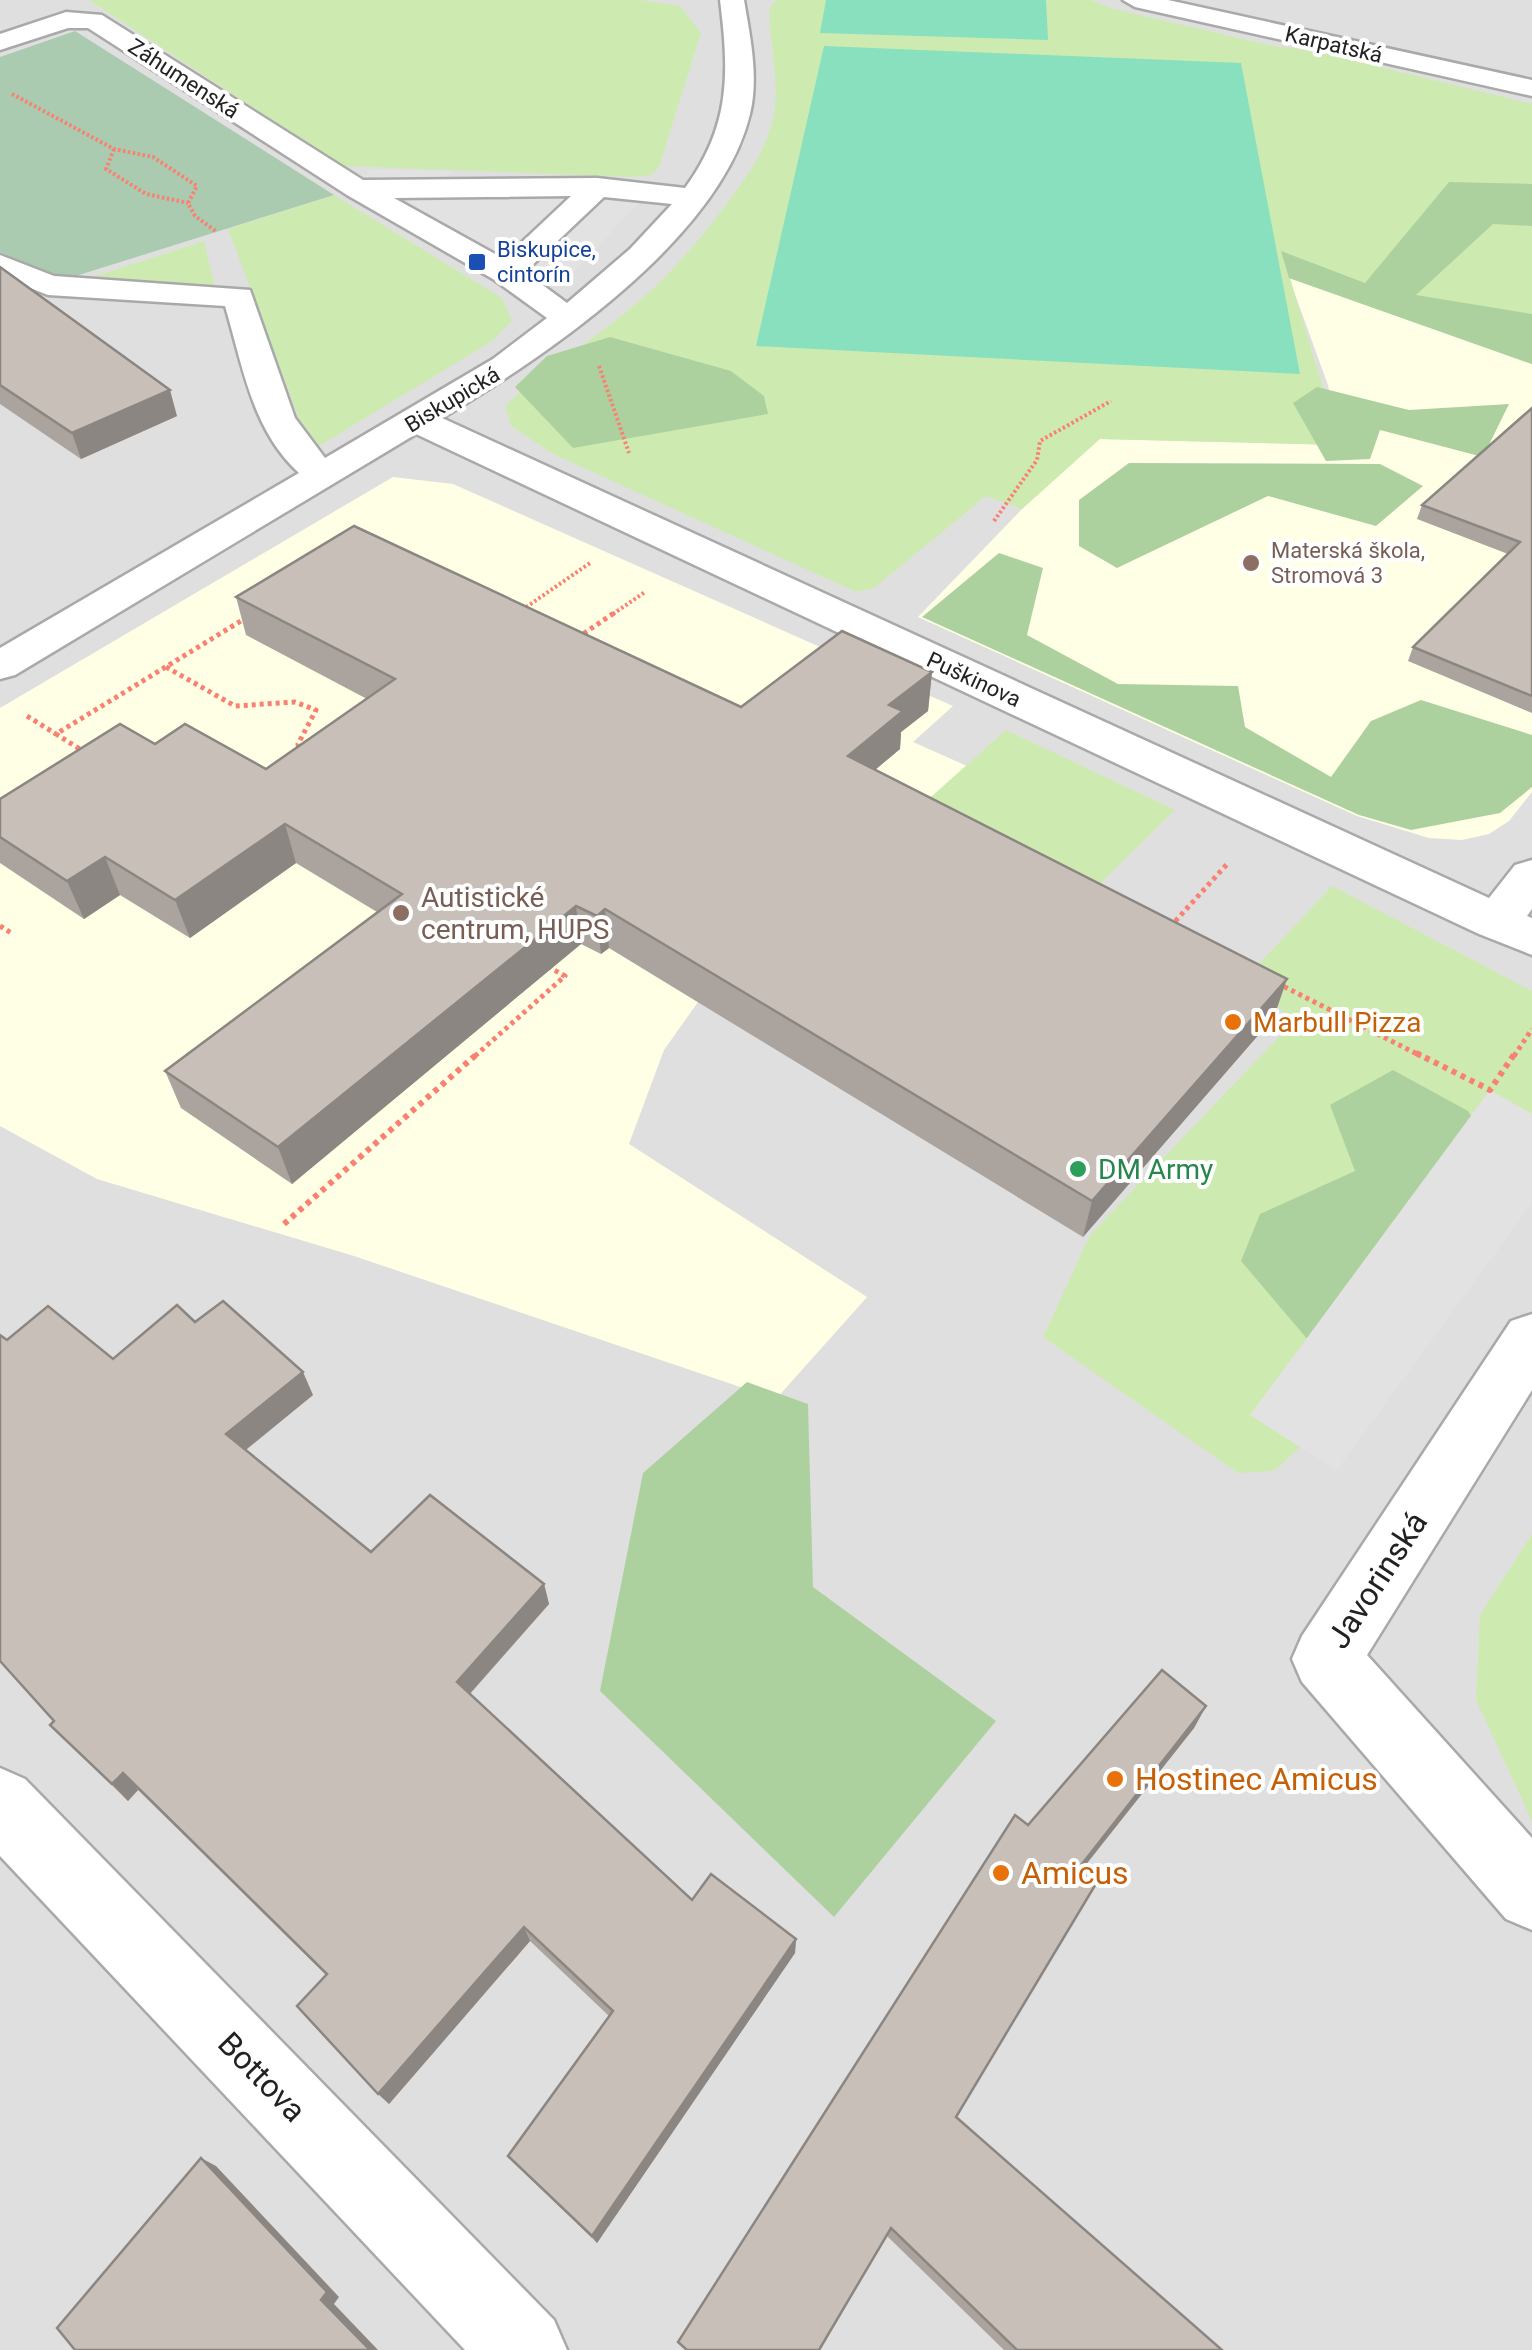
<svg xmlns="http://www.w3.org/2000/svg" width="1532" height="2350" font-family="Roboto,sans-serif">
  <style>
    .residential { fill: #e0dfdf }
    .education { fill: #ffffe5 }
    .grass { fill: #cdebb0 }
    .forest { fill: #add19e }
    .cemetery { fill: #aacbaf }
    .pitch { fill: #88e0be }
    .parking { fill: #e2e2e2 }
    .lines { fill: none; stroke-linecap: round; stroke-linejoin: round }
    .minor-casing { stroke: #a9a9a9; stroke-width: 5 }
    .path-far2 { stroke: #fa8072; stroke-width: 4; stroke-dasharray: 2.5 2.5; stroke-linecap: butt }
    .path-far1 { stroke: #fa8072; stroke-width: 5; stroke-dasharray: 4 4; stroke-linecap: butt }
    .path { stroke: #fa8072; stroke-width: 6; stroke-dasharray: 5 5; stroke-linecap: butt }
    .minor { fill: #fff; fill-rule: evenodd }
    .wall { fill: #aba49e }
    .shaded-wall { fill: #8b8681 }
    .building { fill: #c7bfb8; stroke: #8b8681; stroke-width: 2.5 }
    .transit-dot { fill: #1a4fb4; stroke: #fff; stroke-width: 4 }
    .education-dot { fill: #8d6e63; stroke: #fff; stroke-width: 4 }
    .food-dot { fill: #e8710a; stroke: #fff; stroke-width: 4 }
    .leisure-dot { fill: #2e9e5b; stroke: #fff; stroke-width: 4 }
    .labels { text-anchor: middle; stroke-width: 8; stroke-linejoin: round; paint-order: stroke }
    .far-street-label { font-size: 22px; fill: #222; stroke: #fff }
    .far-transit-label { font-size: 22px; fill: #164399; stroke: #fff; text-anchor: start }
    .far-education-label { font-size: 22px; fill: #785e54; stroke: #fff; text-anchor: start }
    .education-label { font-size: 28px; fill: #785e54; stroke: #fff; text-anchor: start }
    .food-label { font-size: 28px; fill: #c56008; stroke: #fff; text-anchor: start }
    .leisure-label { font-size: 28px; fill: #27864d; stroke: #fff; text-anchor: start }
    .near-street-label { font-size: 32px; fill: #222; stroke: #fff }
    .near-food-label { font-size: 32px; fill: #c56008; stroke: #fff; text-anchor: start }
  </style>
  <rect width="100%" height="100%" fill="#f2efe9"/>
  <rect class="residential" x="0" y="0" width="1532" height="2350"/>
  <g class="education">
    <path d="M1289 278 1532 364V792L1509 821 1489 834 1462 840 1429 838 1357 816 918 617 1022 509 1099 439 1340 445 1328 385Z"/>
    <path d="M393 477 453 484 953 706 913 742 967 766 905 825 698 1002 664 1050 629 1144 867 1297 776 1399 354 1256 97 1179 0 1126V708Z"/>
  </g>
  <g class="grass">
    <path d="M89 0H641L680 6 701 33 659 167 651 175 636 177 342 166Z"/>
    <path d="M777 0H1091L1110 8 1273 46 1315 51 1532 104V364L1290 278 1340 445 1100 439 1022 509 986 496 874 588 856 592 553 454 511 426 505 406C540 373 583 347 620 317 664 282 701 240 734 194 752 169 769 144 774 113 780 77 768 43 770 7Z"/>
    <path d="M334 195 502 298 512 321 492 341 311 451 228 229Z"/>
    <path d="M204 241 215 288 74 283Z"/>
    <path d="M1006 730 1175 810 1074 909 904 821Z"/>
    <path d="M1332 886 1532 991V1114L1489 1091 1251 1415 1300 1447 1274 1471 1238 1473 1043 1337 1090 1235 1295 1020 1242 982Z"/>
    <path d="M1532 1534V1821L1476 1700 1480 1615Z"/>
  </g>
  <g class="forest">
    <path d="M1449 182 1532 184V226L1493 224 1416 295 1532 314V364L1289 278 1281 251 1365 283Z"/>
    <path d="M610 337 731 371 764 396 768 414 573 448 515 387 547 356Z"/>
    <path d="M1317 387 1409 410 1509 404 1483 457 1380 430 1370 459 1326 461 1293 403Z"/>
    <path d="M1129 463 1380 464 1423 486 1376 526 1268 496 1117 568 1079 546V500Z"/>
    <path d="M999 553 1043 568 1027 635 1118 684 1238 686 1245 727 1331 777 1371 721 1421 700 1532 735V787L1500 813 1411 830 1359 815 922 617Z"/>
    <path d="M1393 1070 1468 1111 1516 1186 1314 1347 1241 1261 1260 1214 1355 1171 1330 1105Z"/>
    <path d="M747 1382 808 1404 813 1587 996 1721 834 1917 600 1691 643 1473Z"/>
  </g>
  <path class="cemetery" d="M75 31 334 195 63 280 0 252V57Z"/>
  <g class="pitch">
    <path d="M826 0H1046L1048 40 820 33Z"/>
    <path d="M824 46 1241 63 1300 374 756 346Z"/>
  </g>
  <g class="parking">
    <path d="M370 169 452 171 442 185 639 203 575 271 483 254 362 183Z"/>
    <path d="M1490 1090 1532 1114V1203L1337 1470 1250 1415Z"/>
  </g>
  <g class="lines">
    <g class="minor-casing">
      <g id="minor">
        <path d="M720 0H744C750 36 759 77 750 114 720 239 546 356 442 418L1489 898 1515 865 1532 860V909L1527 916 1532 918V955L1479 934 416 434 15 675 0 679V648L299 473C252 431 242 363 225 306L48 295 0 276V255L54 276 250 290 295 418 325 458 493 359 547 318 493 279 347 195 88 28H68L0 50V34L66 12 102 15 363 180 597 178 685 188C731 125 729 73 720 0ZM571 196 504 259 394 198ZM604 197 672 204 630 249 567 303 525 272Z"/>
        <path d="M1123 0H1168L1532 80V96L1135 7Z"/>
        <path d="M1532 1314V1390L1367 1655 1532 1838V1930L1506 1919 1302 1682 1292 1659 1302 1636 1511 1321Z"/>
        <path d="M0 1768 25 1779 554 2320 567 2350H465L0 1856Z"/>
      </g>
    </g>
    <g class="path-far2">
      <path d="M12 94 114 149 153 157 197 186 188 203 195 216 217 232"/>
      <path d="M114 149 106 169 146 194 188 203"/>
      <path d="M599 366 629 453"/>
      <path d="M994 521 1037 460 1040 441 1111 401"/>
      <path d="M522 610 590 563"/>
      <path d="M613 614 645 592"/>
    </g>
    <g class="path-far1">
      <path d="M577 638 617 611"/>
      <path d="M166 667 235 706 295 702 316 710 298 744 299 750"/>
      <path d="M27 716 56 734"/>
      <path d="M86 753 56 734 249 616"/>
      <path d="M0 926 13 934"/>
      <path d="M1170 927 1229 862"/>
      <path d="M1277 983 1421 1056"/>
      <path d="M475 1056 565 976 547 966"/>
      <path d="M1514 1056 1532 1029"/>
    </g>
    <g class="path">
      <path d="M1416 1053 1490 1090 1515 1053"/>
      <path d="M284 1224 478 1053"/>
    </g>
    <use href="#minor" class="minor"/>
  </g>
  <g class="wall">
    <path d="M0 267 177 416 81 459 0 404Z"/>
    <path d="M1532 408V713L1408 661 1413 647 1508 554 1417 519 1422 505Z"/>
    <path d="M236 597 741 707 932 672 928 711 901 732 900 749 875 770 1274 1017 1083 1237 609 948 601 954 581 944 292 1184 181 1108 165 1071 377 912 296 863 190 938 120 895 84 919 0 863V799L155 744 266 769 367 699 246 635Z"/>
    <path d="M195 1322 313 1395 246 1450 371 1552 544 1584 549 1604 470 1694 692 1900 796 1939 795 1953 597 2243 508 2156 609 2016 530 1941 389 2104 326 1975 138 1790 128 1801 50 1725 54 1721 7 1340 113 1359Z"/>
    <path d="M1206 1706 1194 1728 1085 1866 957 2117 1222 2350H1004L887 2236 820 2350H685L678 2342 1028 1825Z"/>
  </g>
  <g class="shaded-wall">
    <path d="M170 390 177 416 81 459 72 433Z"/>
    <path d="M932 672 928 711 901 732 900 749 846 794 848 756 889 705Z"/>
    <path d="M285 824 296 863 190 938 175 900Z"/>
    <path d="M105 857 120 895 84 919 67 881Z"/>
    <path d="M576 906 581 944 292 1184 278 1147Z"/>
    <path d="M605 909 609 948 601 954 597 916Z"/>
    <path d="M1287 979 1274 1017 1083 1237 1092 1201Z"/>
    <path d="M303 1372 313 1395 238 1456 226 1434Z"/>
    <path d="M544 1584 549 1604 464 1700 457 1682Z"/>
    <path d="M1206 1706 1194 1728 1072 1882 1082 1864Z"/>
    <path d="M123 1773 138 1790 128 1801 112 1784Z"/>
    <path d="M524 1927 530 1941 389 2104 378 2094Z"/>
    <path d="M796 1939 795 1953 597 2243 592 2236Z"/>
    <path d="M201 2158 216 2166 339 2297 334 2304 378 2350H370L321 2300Z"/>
  </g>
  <g class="building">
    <path d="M0 267 170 390 72 433 0 385Z"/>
    <path d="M1532 408V696L1413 647 1520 542 1422 505Z"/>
    <path d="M354 526 741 707 842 631 932 672 889 705 903 711 848 756 1287 979 1092 1201 605 909 597 916 576 906 278 1147 165 1071 402 894 285 824 175 900 105 857 67 881 0 837V799L120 724 155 744 185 724 266 769 395 679 236 597Z"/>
    <path d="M223 1301 303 1372 226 1434 371 1552 430 1495 544 1584 457 1682 692 1900 711 1874 796 1939 592 2236 508 2156 613 2011 524 1927 378 2094 297 2006 327 1974 123 1773 112 1784 50 1725 54 1721 0 1661V1335L7 1340 48 1306 113 1359 177 1305 195 1322Z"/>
    <path d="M1162 1670 1206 1706 1082 1864 1100 1877 956 2117 1222 2350H1017L891 2228 819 2350H687L678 2342 1015 1815 1028 1825Z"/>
    <path d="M201 2158 327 2292 321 2300 370 2350H75L57 2328Z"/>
  </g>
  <rect class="transit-dot" x="467" y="252" width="20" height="20" rx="5"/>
  <g class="education-dot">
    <circle cx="1251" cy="563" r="10"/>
    <circle cx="401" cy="913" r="10"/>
  </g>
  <g class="food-dot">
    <circle cx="1233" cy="1022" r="10"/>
    <circle cx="1115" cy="1779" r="10"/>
    <circle cx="1001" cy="1873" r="10"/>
  </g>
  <circle class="leisure-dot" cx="1078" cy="1169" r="10"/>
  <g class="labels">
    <g class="far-street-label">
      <text transform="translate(1334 44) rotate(13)" y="8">Karpatská</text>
      <text transform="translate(184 78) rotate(33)" y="8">Záhumenská</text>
      <text transform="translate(452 399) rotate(-31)" y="8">Biskupická</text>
      <text transform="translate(974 679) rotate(25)" y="8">Puškinova</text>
    </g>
    <g class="far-transit-label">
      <text x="497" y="257">Biskupice,<tspan x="497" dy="25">cintorín</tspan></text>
    </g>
    <g class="far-education-label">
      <text x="1271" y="558">Materská škola,<tspan x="1271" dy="25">Stromová 3</tspan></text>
    </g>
    <g class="education-label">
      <text x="421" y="907">Autistické<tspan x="421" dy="32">centrum, HUPS</tspan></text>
    </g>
    <g class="food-label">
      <text x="1253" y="1032">Marbull Pizza</text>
    </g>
    <g class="leisure-label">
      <text x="1098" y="1179">DM Army</text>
    </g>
    <g class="near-street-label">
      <text transform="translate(1377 1580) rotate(-57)" y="11">Javorinská</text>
      <text transform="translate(262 2077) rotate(46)" y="11">Bottova</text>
    </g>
    <g class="near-food-label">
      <text x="1135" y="1790">Hostinec Amicus</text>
      <text x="1021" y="1884">Amicus</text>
    </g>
  </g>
</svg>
